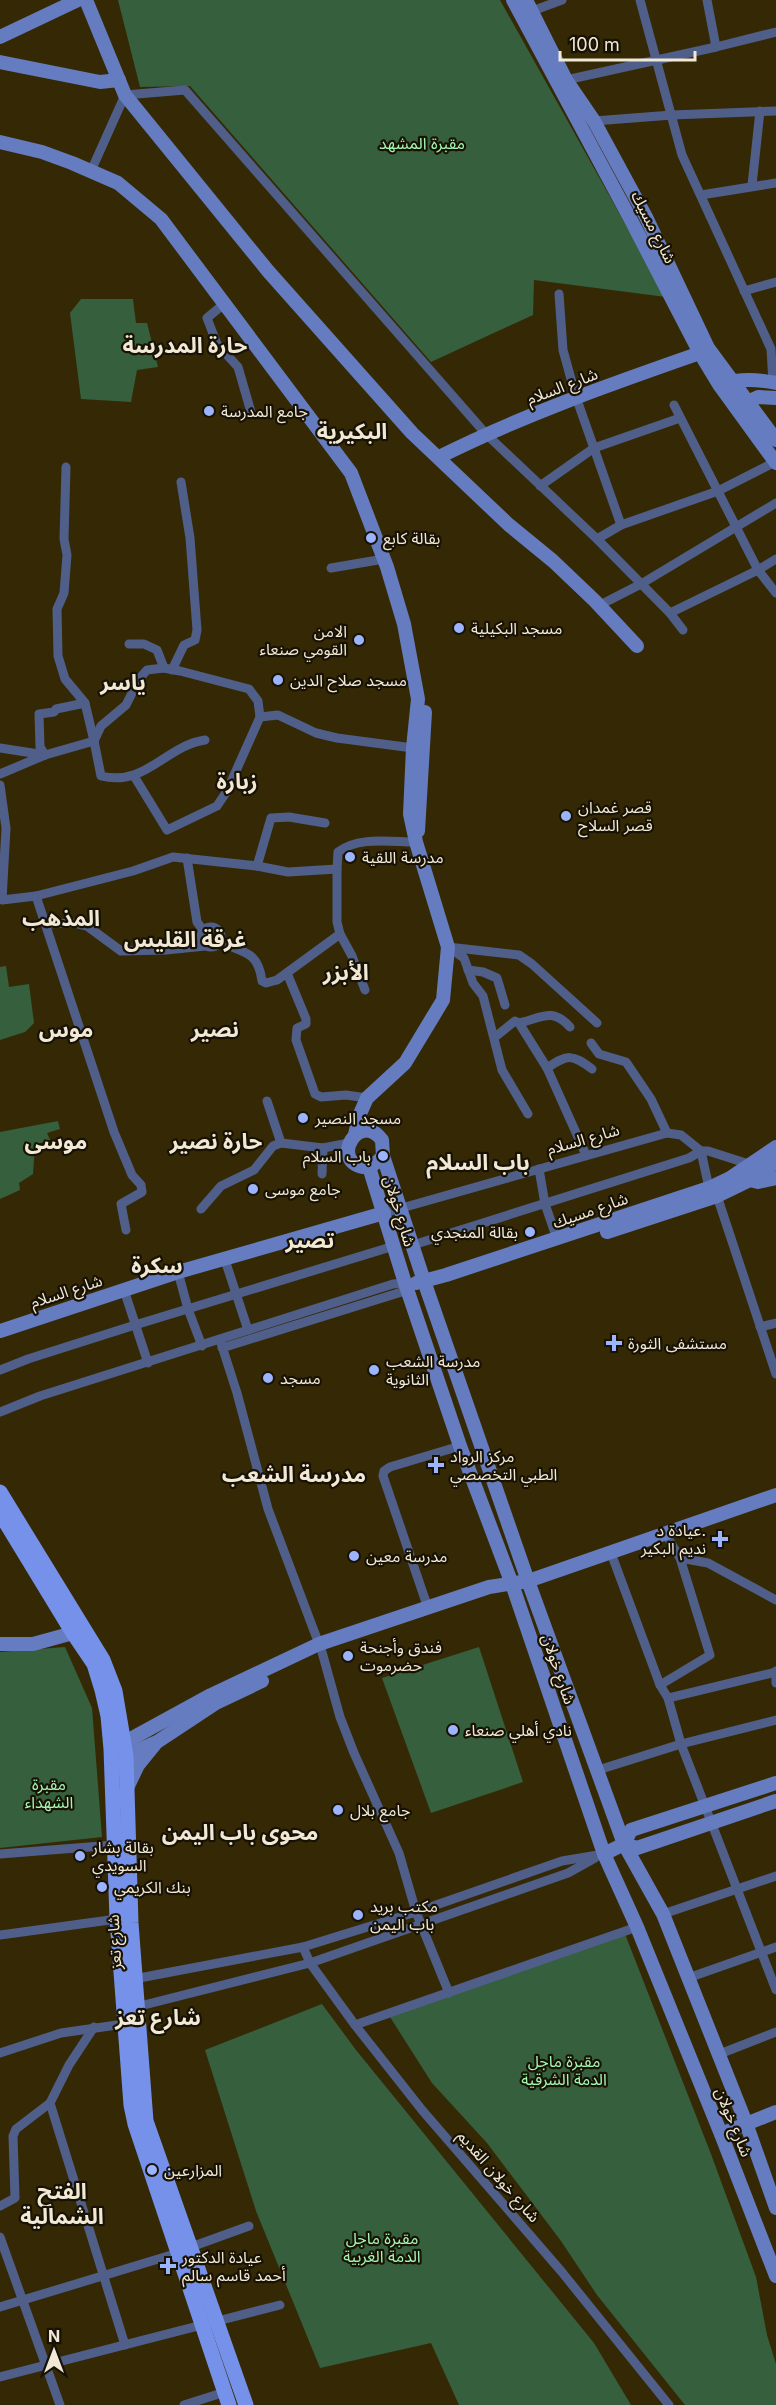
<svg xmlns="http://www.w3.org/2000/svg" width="776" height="2405" font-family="Inter,'Noto Sans Arabic',sans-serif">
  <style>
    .green { fill: #355f3d }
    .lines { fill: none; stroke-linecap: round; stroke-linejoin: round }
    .street { stroke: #505f8a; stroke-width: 9 }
    .secondary { stroke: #657cc0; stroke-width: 14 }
    .primary { stroke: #7591e9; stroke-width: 15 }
    .poi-dot { fill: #9bb4fd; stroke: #181205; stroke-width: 2 }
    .labels { text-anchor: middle; stroke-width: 4.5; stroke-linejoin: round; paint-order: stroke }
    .park-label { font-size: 16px; fill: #a2f9b2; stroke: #181205 }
    .street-label { font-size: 16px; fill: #f1e9d6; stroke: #181205 }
    .poi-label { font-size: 16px; fill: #f1e9d6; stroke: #181205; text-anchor: start }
    .district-label { font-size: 22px; font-weight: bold; fill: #f1e9d6; stroke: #181205 }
  </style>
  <rect width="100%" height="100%" fill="#352905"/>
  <g class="green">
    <path d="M118 0H500L666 297 534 280 533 315 431 362 190 86 140 87Z"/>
    <path d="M81 299H133L136 323H147L158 367 137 370 131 402 81 399 70 313Z"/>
    <path d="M6 966 9 987 29 984 34 1023 25 1032 0 1040V967Z"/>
    <path d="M58 1121 60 1129 47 1133 50 1140 35 1145 33 1174 19 1183 20 1190 0 1199V1132Z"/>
    <path d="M65 1647 92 1708 102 1837 0 1848V1652Z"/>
    <path d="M479 1647 523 1782 431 1813 382 1678Z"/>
    <path d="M625 1934 711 2154 756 2277 767 2335 776 2364V2405H685L597 2295 561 2241 487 2143 432 2083 390 2017Z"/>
    <path d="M322 2004 356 2050 594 2343 631 2405H459L431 2343 320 2368 256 2211 205 2050Z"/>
  </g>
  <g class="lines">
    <g class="street">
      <path d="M640 0 682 155 771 349 773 383"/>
      <path d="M707 0 716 47"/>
      <path d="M532 11 562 0"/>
      <path d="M566 80 716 47 776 32"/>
      <path d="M594 121 672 115 776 111"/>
      <path d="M91 171 125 95 185 90 486 434 597 539 670 613 683 630"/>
      <path d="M752 185 760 111"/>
      <path d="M701 195 776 183"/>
      <path d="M744 291 776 282"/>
      <path d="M559 294 563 350 576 397 621 525"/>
      <path d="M225 303 207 318 217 344 238 367 251 412"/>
      <path d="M674 405 758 570 776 593"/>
      <path d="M66 467 64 539 67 555 64 593 57 609 58 656 65 679 85 703 94 741"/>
      <path d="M540 486 594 448 680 418"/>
      <path d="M597 539 621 525 718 491 775 462"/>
      <path d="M331 568 384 559"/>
      <path d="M600 605 641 584 776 503"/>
      <path d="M670 613 758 570 776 559"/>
      <path d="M129 644H144L157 650 164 668"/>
      <path d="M172 670 184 645 195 640 197 630 190 538 181 482"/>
      <path d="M94 741 101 726 126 705 139 679 147 670 164 668 180 671 249 689 258 701 260 717"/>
      <path d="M0 748 45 755"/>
      <path d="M45 755 40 747 39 714 54 712 56 709 85 703"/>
      <path d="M0 774 45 755 94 741 101 776C146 787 165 746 205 740"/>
      <path d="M134 776 167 830 217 806 227 791 260 717 278 715 316 733 337 738 413 748"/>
      <path d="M0 785 6 828 2 900 36 896 133 871 173 857 257 866 288 872 337 869 338 852C358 836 391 842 416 842"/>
      <path d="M187 858 197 922 203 930"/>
      <path d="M257 866 271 818 289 817 325 823"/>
      <path d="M337 869V922L340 934 352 956 365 990"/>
      <path d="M36 896 114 1132 132 1175 141 1185 142 1192 121 1204 126 1230"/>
      <path d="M45 924 74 923 87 926 121 951 166 950 205 946"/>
      <circle cx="211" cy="937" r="10"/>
      <path d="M220 942C244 953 258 951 262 981L266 983 277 980 340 934"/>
      <path d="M468 970 483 972 497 978 505 1005"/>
      <path d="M287 973 306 1019V1024L297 1028 296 1040 315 1094 321 1097 346 1095 367 1098"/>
      <path d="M519 1023C542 1018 552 1007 570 1027"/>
      <path d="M495 1037 515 1021 519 1023 547 1068 586 1155"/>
      <path d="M591 1043 599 1054 626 1062 651 1099 667 1133"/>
      <path d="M547 1068C568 1054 572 1054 592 1069"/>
      <path d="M267 1101 281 1143"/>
      <path d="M528 1114 502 1070 483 996 473 983 464 958 448 947 519 955 532 964 597 1023"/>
      <path d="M701 1151 709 1188"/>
      <path d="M539 1169 545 1204 557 1239"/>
      <path d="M322 1174 323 1148"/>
      <path d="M717 1196 776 1374"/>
      <path d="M201 1209 221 1186 254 1170 273 1146 281 1143 323 1148 349 1143"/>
      <path d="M384 1213 667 1133 681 1135 701 1151"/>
      <path d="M413 1245 689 1158 701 1151H708L752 1165"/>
      <path d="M225 1260 248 1330"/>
      <path d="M178 1272 188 1309 202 1346"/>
      <path d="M124 1290 148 1363"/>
      <path d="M760 1327 776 1323"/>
      <path d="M220 1340 237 1393 268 1509 322 1652 340 1717 354 1753 399 1853 416 1912 449 1993"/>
      <path d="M222 1348 408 1290"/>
      <path d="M0 1370 28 1359 135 1325 394 1246"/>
      <path d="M0 1412 40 1396 393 1284 405 1283"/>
      <path d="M611 1553 660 1685 668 1698 681 1744 776 1990"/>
      <path d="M680 1558 708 1563 776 1600"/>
      <path d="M428 1608 383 1476 384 1471 390 1467 460 1446"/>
      <path d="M776 1671V1683"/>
      <path d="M660 1685 710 1655 680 1558 665 1533"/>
      <path d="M668 1698 776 1672"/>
      <path d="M598 1770 681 1744 776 1720"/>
      <path d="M0 1854 114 1845"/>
      <path d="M604 1854 562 1861 416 1912 303 1947 310 1963 355 2025 422 2110 561 2271 669 2405"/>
      <path d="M663 1914 776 1876"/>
      <path d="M0 1935 117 1919"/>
      <path d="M688 1978 776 1947"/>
      <path d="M134 1979 303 1947"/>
      <path d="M136 2007 310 1963 568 1873 595 1858"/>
      <path d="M355 2025 637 1927"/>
      <path d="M0 2053 61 2033 124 2024"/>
      <path d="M717 2055 776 2032"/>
      <path d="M50 2103 125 2345"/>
      <path d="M0 2206 15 2198 13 2136 16 2129 50 2103 69 2065 94 2027"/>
      <path d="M0 2237 60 2405"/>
      <path d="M191 2247 249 2226"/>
      <path d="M0 2307 178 2253"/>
      <path d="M0 2377 280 2305"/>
      <path d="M184 2405 225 2392"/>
    </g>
    <g class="secondary">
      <path d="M86 0 125 95 268 271 412 433 509 525 553 561 595 601 637 646"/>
      <path d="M513 0 632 222 700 353 720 386 776 463"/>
      <path d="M526 0 566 80 594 121 646 217 708 348 776 440"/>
      <path d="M0 37 78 0"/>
      <path d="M0 62 100 82 119 80"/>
      <path d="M0 142 42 152 72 163 118 183 161 219 351 473 387 567 404 624 418 699 413 748 410 814 416 842 448 947 443 1000 405 1063 367 1098 359 1116 355 1135"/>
      <path d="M725 384C740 378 761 380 776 383"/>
      <path d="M739 406 758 397 776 398"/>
      <path d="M439 457C523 415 611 384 700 353"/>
      <path d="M418 831 425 712"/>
      <path d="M383 1156C378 1162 372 1168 363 1167 330 1161 359 1110 382 1140L383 1156 424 1281 528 1581 624 1844 663 1914 746 2123 776 2208"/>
      <path d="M369 1167 405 1283 460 1446 512 1584 604 1854 637 1927 721 2134 776 2276"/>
      <path d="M750 1180 758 1182 776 1178"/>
      <path d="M607 1232 717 1196 750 1180 776 1162"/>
      <path d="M416 1283 446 1275 709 1188 730 1178 776 1147"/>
      <path d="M0 1331 178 1272 384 1213"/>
      <path d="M0 1644H33L73 1633"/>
      <path d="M116 1747 211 1695 319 1644 489 1587 528 1581 776 1495"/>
      <path d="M118 1759 157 1742 216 1703 262 1681"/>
      <path d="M127 1788 138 1765 155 1744"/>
      <path d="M624 1844 637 1848 776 1801"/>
      <path d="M604 1854 624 1844 631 1830 776 1783"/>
      <path d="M721 2134 776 2112"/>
    </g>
    <g class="primary">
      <path d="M0 1492 103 1660 115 1691 126 1756 131 1923 146 2121 246 2405"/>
      <path d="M0 1513 73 1633 94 1664 102 1690 108 1716 111 1749 117 1919 131 2105 135 2124 229 2405"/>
    </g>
  </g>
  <g class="poi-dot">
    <circle cx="209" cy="411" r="6"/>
    <circle cx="371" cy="538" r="6"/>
    <circle cx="459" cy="628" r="6"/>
    <circle cx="359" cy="640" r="6"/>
    <circle cx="278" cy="680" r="6"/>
    <circle cx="566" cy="816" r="6"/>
    <circle cx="350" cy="857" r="6"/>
    <circle cx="303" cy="1118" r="6"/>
    <circle cx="383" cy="1156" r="6"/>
    <circle cx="253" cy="1189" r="6"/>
    <circle cx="530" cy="1232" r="6"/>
    <path d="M611 1334h6v6h6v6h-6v6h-6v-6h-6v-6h6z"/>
    <circle cx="374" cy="1370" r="6"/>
    <circle cx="268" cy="1378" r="6"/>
    <path d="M433 1456h6v6h6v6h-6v6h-6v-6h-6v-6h6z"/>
    <path d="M717 1530h6v6h6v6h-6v6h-6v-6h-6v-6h6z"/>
    <circle cx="354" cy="1556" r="6"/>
    <circle cx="348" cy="1656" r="6"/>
    <circle cx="453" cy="1730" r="6"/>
    <circle cx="338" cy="1810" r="6"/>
    <circle cx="80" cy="1856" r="6"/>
    <circle cx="102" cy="1887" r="6"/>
    <circle cx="358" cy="1915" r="6"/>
    <circle cx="152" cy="2170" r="6"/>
    <path d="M165 2257h6v6h6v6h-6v6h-6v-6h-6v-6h6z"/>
  </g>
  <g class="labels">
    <g class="park-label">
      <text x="422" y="149">مقبرة المشهد</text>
      <text x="49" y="1790">مقبرة<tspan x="49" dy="18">الشهداء</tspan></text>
      <text x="564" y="2067">مقبرة ماجل<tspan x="564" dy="18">الدمة الشرقية</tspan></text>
      <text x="382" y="2244">مقبرة ماجل<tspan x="382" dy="18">الدمة الغربية</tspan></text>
    </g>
    <g class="street-label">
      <text transform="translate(654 227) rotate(63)" y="6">شارع مسيك</text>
      <text transform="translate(562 386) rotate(-21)" y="6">شارع السلام</text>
      <text transform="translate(583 1139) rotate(-16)" y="6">شارع السلام</text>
      <text transform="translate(590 1210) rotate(-19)" y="6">شارع مسيك</text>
      <text transform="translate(400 1211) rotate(73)" y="6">شارع خولان</text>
      <text transform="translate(66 1291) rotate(-18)" y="6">شارع السلام</text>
      <text transform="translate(559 1669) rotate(71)" y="6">شارع خولان</text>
      <text transform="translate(114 1942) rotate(-93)" y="6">شارع تعز</text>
      <text transform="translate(734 2122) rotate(68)" y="6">شارع خولان</text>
      <text transform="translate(499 2176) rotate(49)" y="6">شارع خولان القديم</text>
    </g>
    <g class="poi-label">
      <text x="221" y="417">جامع المدرسة</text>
      <text x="383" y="544">بقالة كابع</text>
      <text x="471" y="634">مسجد البكيلية</text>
      <text x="347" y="637" text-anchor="end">الامن<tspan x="347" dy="18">القومي صنعاء</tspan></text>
      <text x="290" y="686">مسجد صلاح الدين</text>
      <text x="578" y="813">قصر غمدان<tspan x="578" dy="18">قصر السلاح</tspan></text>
      <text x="362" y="863">مدرسة اللقية</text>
      <text x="315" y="1124">مسجد النصير</text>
      <text x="371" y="1162" text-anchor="end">باب السلام</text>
      <text x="265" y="1195">جامع موسى</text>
      <text x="518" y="1238" text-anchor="end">بقالة المنجدي</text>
      <text x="628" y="1349">مستشفى الثورة</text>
      <text x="386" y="1367">مدرسة الشعب<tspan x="386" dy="18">الثانوية</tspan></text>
      <text x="280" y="1384">مسجد</text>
      <text x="450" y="1462">مركز الرواد<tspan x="450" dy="18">الطبي التخصصي</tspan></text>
      <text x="706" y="1536" text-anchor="end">عيادة د.<tspan x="706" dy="18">نديم البكير</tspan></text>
      <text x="366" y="1562">مدرسة معين</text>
      <text x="360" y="1653">فندق وأجنحة<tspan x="360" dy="18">حضرموت</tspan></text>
      <text x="465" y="1736">نادي أهلي صنعاء</text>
      <text x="350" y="1816">جامع بلال</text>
      <text x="92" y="1853">بقالة بشار<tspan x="92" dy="18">السويدي</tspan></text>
      <text x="114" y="1893">بنك الكريمي</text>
      <text x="370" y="1912">مكتب بريد<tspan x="370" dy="18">باب اليمن</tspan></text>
      <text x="164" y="2176">المزارعين</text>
      <text x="182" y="2263">عيادة الدكتور<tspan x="182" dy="18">أحمد قاسم سالم</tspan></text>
    </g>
    <g class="district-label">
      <text x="185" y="353">حارة المدرسة</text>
      <text x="352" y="439">البكيرية</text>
      <text x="123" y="690">ياسر</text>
      <text x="237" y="789">زبارة</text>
      <text x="61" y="926">المذهب</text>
      <text x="185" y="947">غرقة القليس</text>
      <text x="346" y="980">الأبزر</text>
      <text x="66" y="1037">موس</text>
      <text x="215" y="1037">نصير</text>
      <text x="56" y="1149">موسى</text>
      <text x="216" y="1149">حارة نصير</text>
      <text x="478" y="1170">باب السلام</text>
      <text x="310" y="1248">تصير</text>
      <text x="157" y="1273">سكرة</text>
      <text x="294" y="1482">مدرسة الشعب</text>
      <text x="240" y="1840">محوى باب اليمن</text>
      <text x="158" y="2025">شارع تعز</text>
      <text x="62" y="2199">الفتح<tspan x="62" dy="25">الشمالية</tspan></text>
    </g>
  </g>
  <g transform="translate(54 2351)" stroke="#181205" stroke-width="4.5" paint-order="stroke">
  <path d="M0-4.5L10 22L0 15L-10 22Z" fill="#f1e9d6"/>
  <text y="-9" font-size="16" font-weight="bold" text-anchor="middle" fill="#f1e9d6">N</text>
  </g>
  <path d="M560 51v9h135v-9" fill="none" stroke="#f1e9d6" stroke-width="3"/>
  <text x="569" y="51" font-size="18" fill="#f1e9d6" stroke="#181205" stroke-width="4.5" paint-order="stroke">100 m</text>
</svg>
